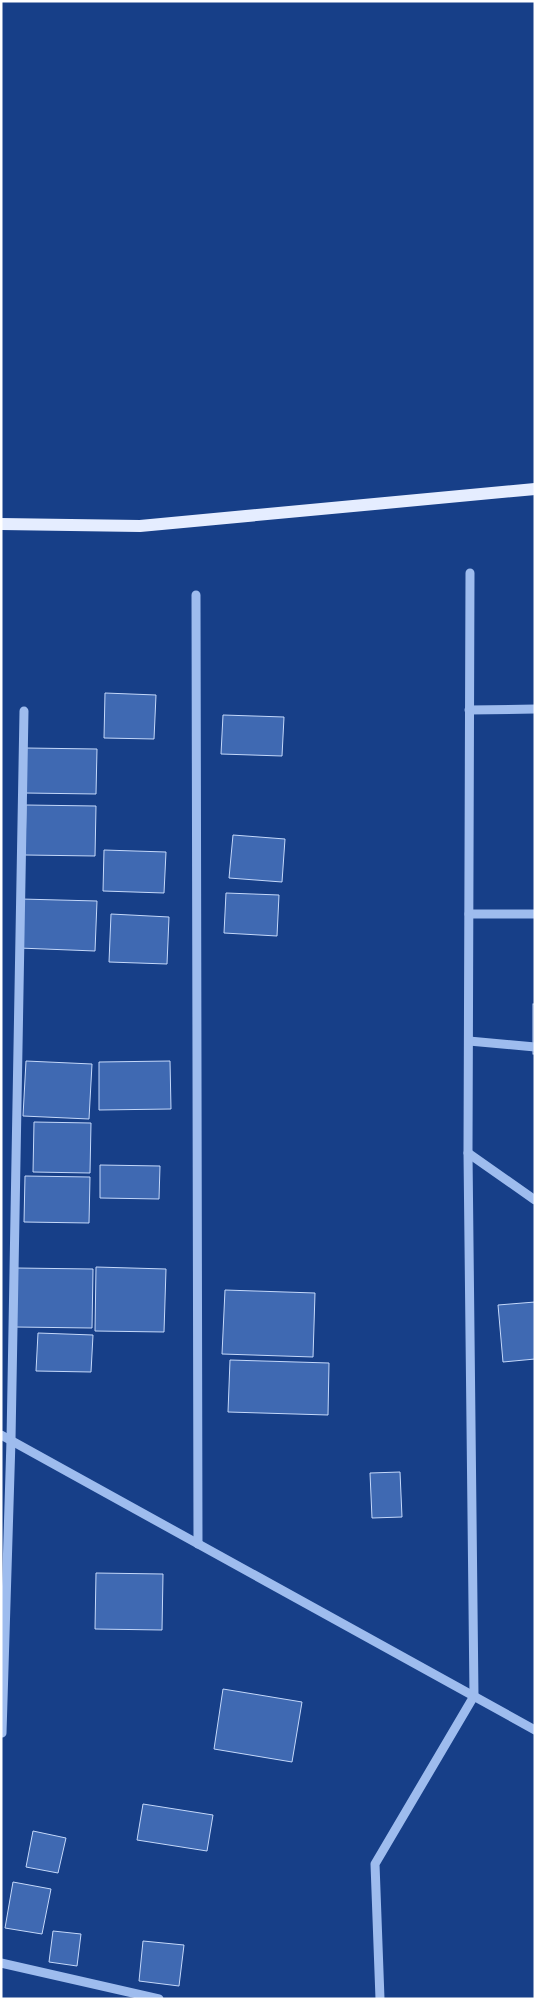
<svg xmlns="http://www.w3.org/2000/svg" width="536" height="2000" font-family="Rubik,sans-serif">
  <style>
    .building { fill: #3f69b2; stroke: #c4d8fa }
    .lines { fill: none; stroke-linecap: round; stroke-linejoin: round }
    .minor { stroke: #9ebcee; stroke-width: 9 }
    .major { stroke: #e5edff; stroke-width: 12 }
  </style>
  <rect width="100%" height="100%" fill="#173f88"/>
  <g class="building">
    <path d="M105 693 156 695 154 739 104 738Z"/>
    <path d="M223 715 284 717 282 756 221 754Z"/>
    <path d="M26 748 97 749 96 794 25 793Z"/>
    <path d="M26 805 96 806 95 856 25 855Z"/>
    <path d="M233 835 285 839 282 882 229 878Z"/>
    <path d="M104 850 166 852 164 893 103 891Z"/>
    <path d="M226 893 279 895 277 936 224 933Z"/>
    <path d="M21 899 97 901 95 951 19 948Z"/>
    <path d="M111 914 169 917 167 964 109 962Z"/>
    <rect x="533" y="1004" width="2" height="50"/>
    <path d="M26 1061 92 1064 89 1119 23 1116Z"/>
    <path d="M170 1061 171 1109 99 1110V1062Z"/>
    <path d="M34 1122 91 1123 90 1173 33 1172Z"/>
    <path d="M100 1165 160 1166 159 1199 100 1198Z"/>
    <path d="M25 1176 90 1177 89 1223 24 1222Z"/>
    <path d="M96 1267 166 1269 164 1332 95 1331Z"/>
    <path d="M16 1268 93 1269 92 1328 15 1327Z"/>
    <path d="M225 1290 315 1293 313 1357 222 1354Z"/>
    <path d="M535 1302V1359L503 1362 498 1305Z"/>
    <path d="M38 1333 93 1335 91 1372 36 1371Z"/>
    <path d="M230 1360 329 1363 328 1415 228 1412Z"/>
    <path d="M400 1472 402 1517 372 1518 370 1473Z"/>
    <path d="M96 1573 163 1574 162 1630 95 1629Z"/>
    <path d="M223 1689 302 1702 292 1762 214 1749Z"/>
    <path d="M143 1804 213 1815 207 1851 137 1840Z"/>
    <path d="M33 1831 66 1838 58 1873 26 1867Z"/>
    <path d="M13 1882 51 1889 42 1934 5 1928Z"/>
    <path d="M53 1931 81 1934 77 1966 49 1962Z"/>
    <path d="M143 1941 184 1945 179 1986 139 1981Z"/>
  </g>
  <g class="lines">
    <g class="minor">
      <path d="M196 595 198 1544"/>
      <path d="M469 710 535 709"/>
      <path d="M469 914H535"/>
      <path d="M469 1041 535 1047"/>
      <path d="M468 1153 535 1200"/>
      <path d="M1 1435 535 1730"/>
      <path d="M2 1733 11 1440 24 711"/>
      <path d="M1 1963 159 1999"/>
      <path d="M380 1999 375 1864 474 1696 468 1153 470 573"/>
    </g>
    <path class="major" d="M1 524 140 526 535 489"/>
  </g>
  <rect width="536" height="2000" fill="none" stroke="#ffffff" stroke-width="5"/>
</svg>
